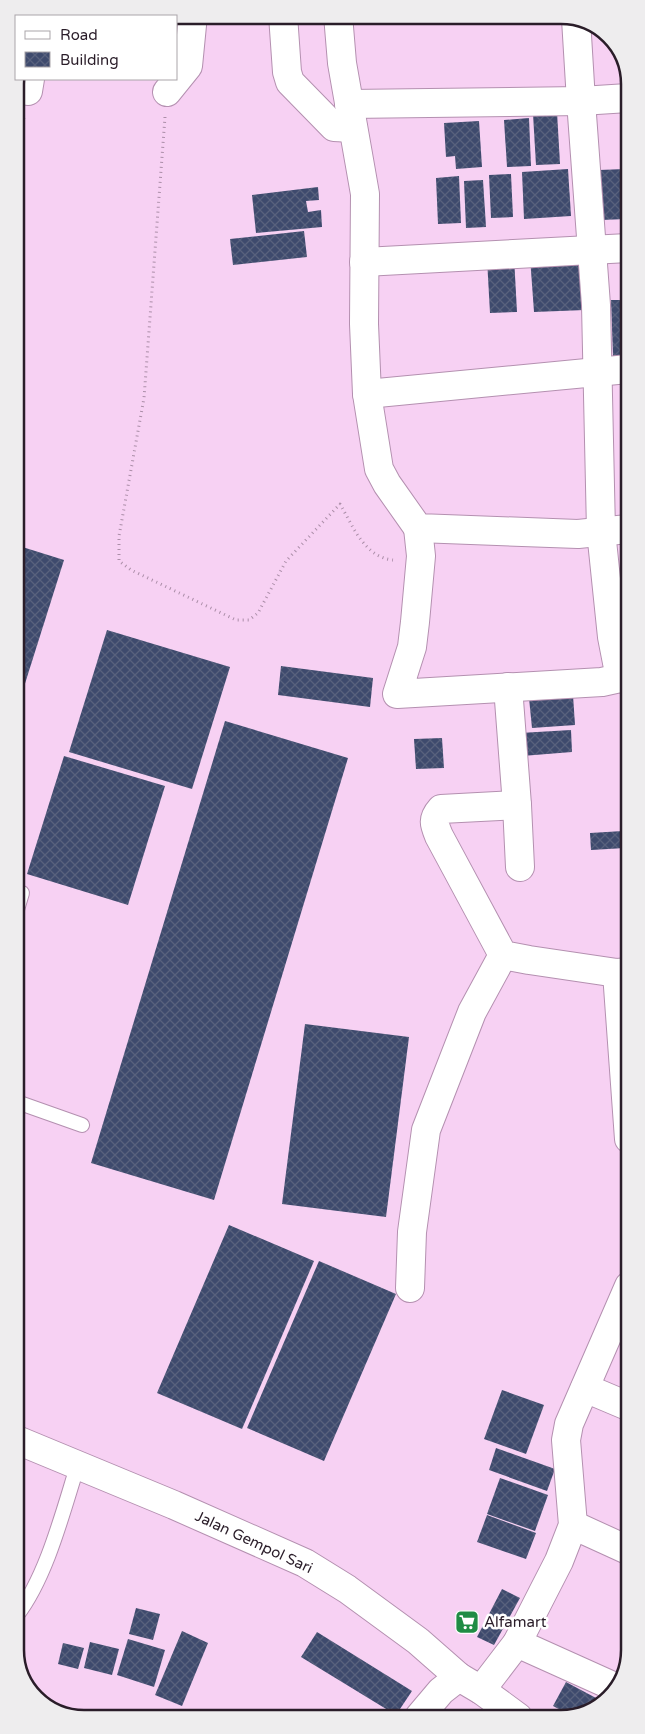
<svg xmlns="http://www.w3.org/2000/svg" width="645" height="1734" font-family="'Varela Round',sans-serif">
  <style>
    .building { fill: url(#building-cross-hatch) }
    .lines { fill: none; stroke-linecap: round; stroke-linejoin: round }
    .service-casing { stroke: #b490b0; stroke-width: 16 }
    .minor-casing { stroke: #b490b0; stroke-width: 30 }
    .tertiary-casing { stroke: #b490b0; stroke-width: 30 }
    .path { stroke: #ab8ea8; stroke-width: 3; stroke-dasharray: 1 4; stroke-linecap: butt }
    .service { stroke: #fff; stroke-width: 14 }
    .minor { stroke: #fff; stroke-width: 28 }
    .tertiary { stroke: #fff; stroke-width: 28 }
    .labels { text-anchor: middle; stroke-width: 5; stroke-linejoin: round; paint-order: stroke }
    .street-label { font-size: 15px; fill: #2a1d29; stroke: #fff }
    .poi-label { font-size: 15px; fill: #2a1d29; stroke: #fff; text-anchor: start }
    .rim { fill: none; stroke: #2a1d29; stroke-width: 2.5 }
  </style>
  <defs>
    <pattern id="building-cross-hatch" width="8" height="8" patternUnits="userSpaceOnUse" patternTransform="scale(1.25)"><rect width="8" height="8" fill="#3e4a6d"/><path d="M0 0l8 8M0 8l8-8" fill="none" stroke="#58617d"/></pattern>
  </defs>
  <rect width="100%" height="100%" fill="#f7d1f3"/>
  <g class="building">
    <path d="M557 112 560 164 536 165 533 114Z"/>
    <path d="M529 118 531 166 507 167 504 120Z"/>
    <path d="M479 121 482 167 456 169 455 156 446 157 444 123Z"/>
    <path d="M568 169 571 216 524 219 522 172Z"/>
    <path d="M625 169 626 219 601 220 599 170Z"/>
    <path d="M511 174 513 217 491 218 489 175Z"/>
    <path d="M459 176 461 223 438 224 436 178Z"/>
    <path d="M483 180 486 227 466 228 464 181Z"/>
    <path d="M318 187 319 200 306 201 308 212 321 210 322 227 256 233 252 195Z"/>
    <path d="M304 231 307 257 233 265 230 239Z"/>
    <path d="M582 254 585 310 534 312 530 257Z"/>
    <path d="M514 257 517 312 490 313 487 259Z"/>
    <path d="M611 300H628V355L613 356Z"/>
    <path d="M16 545 64 560 16 712Z"/>
    <path d="M624 552H628V598H627Z"/>
    <path d="M107 630 230 667 192 789 69 752Z"/>
    <path d="M281 666 373 678 370 707 278 695Z"/>
    <path d="M573 695 575 725 532 728 529 698Z"/>
    <path d="M225 721 348 758 214 1200 91 1163Z"/>
    <path d="M571 730 572 752 522 756 520 733Z"/>
    <path d="M442 738 444 768 416 769 414 739Z"/>
    <path d="M64 756 165 786 128 905 27 874Z"/>
    <path d="M623 831 625 848 591 850 590 833Z"/>
    <path d="M305 1024 409 1037 386 1217 282 1204Z"/>
    <path d="M229 1225 314 1261 242 1429 157 1393Z"/>
    <path d="M319 1261 396 1294 324 1461 247 1428Z"/>
    <path d="M502 1390 544 1405 526 1454 484 1439Z"/>
    <path d="M496 1448 555 1469 547 1491 489 1470Z"/>
    <path d="M500 1478 548 1495 535 1531 487 1514Z"/>
    <path d="M487 1515 536 1533 526 1559 477 1542Z"/>
    <path d="M502 1589 520 1598 494 1645 477 1637Z"/>
    <path d="M136 1608 160 1614 153 1640 129 1634Z"/>
    <path d="M182 1631 208 1643 182 1706 155 1695Z"/>
    <path d="M317 1632 412 1691 396 1715 301 1657Z"/>
    <path d="M128 1639 165 1650 154 1687 117 1675Z"/>
    <path d="M90 1642 119 1649 112 1675 84 1668Z"/>
    <path d="M63 1643 84 1648 78 1669 58 1664Z"/>
    <path d="M566 1682 596 1698 589 1710 580 1717H574L553 1706Z"/>
  </g>
  <g class="lines">
    <g class="service-casing">
      <g id="service">
        <path d="M16 913 22 893"/>
        <path d="M17 1102 82 1125"/>
        <path d="M17 1615C47 1576 63 1511 78 1464"/>
      </g>
    </g>
    <g class="minor-casing">
      <g id="minor">
        <path d="M283 15 287 72 290 82 334 127 353 128"/>
        <path d="M338 15 342 63 365 194 364 324 367 394 379 469 387 484 418 528 578 534 628 529"/>
        <path d="M576 19 581 101 596 305 601 531 612 637 620 678 629 679"/>
        <path d="M15 86 28 91 30 79"/>
        <path d="M167 92 188 66 193 15"/>
        <path d="M349 104 581 101 628 98"/>
        <path d="M364 262 628 248"/>
        <path d="M367 394 628 369"/>
        <path d="M418 528 421 556 415 622 412 647 397 694 602 682 620 678"/>
        <path d="M508 687 517 805 441 809C432 819 434 824 439 836L503 955 529 960 617 973 629 972"/>
        <path d="M517 805 520 867"/>
        <path d="M617 973 629 1139"/>
        <path d="M410 1288 412 1232 426 1130 472 1012 503 955"/>
        <path d="M585 1388 630 1407"/>
        <path d="M573 1525 630 1551"/>
        <path d="M517 1643 617 1688"/>
        <path d="M481 1690 517 1643 559 1561 573 1525 566 1440 569 1424 629 1286"/>
        <path d="M419 1717 441 1691 459 1677"/>
      </g>
    </g>
    <g class="tertiary-casing">
      <path id="tertiary" d="M17 1440 174 1505 305 1563 347 1589 418 1641 459 1677 481 1690 518 1717"/>
    </g>
    <g class="path">
      <path d="M165 117 144 398 119 536V561L131 570 236 620H249L258 613 286 561 340 504C353 526 364 557 393 560"/>
      <path d="M15 168 24 117"/>
    </g>
    <use href="#service" class="service"/>
    <use href="#minor" class="minor"/>
    <use href="#tertiary" class="tertiary"/>
  </g>
  <defs>
    <g id="supermarket-square" transform="scale(1.25)"><rect x="-9" y="-9" width="18" height="18" rx="4" fill="#1f8c44" stroke="#fff"/><path d="M-6-5.5h2.5l.6 2H6L4.5 2H-2.5L-4.4-4H-6ZM-1.5 3.2a1.3 1.3 0 1 0 .1 0ZM3 3.2a1.3 1.3 0 1 0 .1 0Z" fill="#fff"/></g>
  </defs>
  <g fill-rule="evenodd">
    <use href="#supermarket-square" x="467" y="1622"/>
  </g>
  <g class="labels">
    <g class="street-label">
      <text transform="translate(254 1542) rotate(25)" y="5">Jalan Gempol Sari</text>
    </g>
    <g class="poi-label">
      <text x="484" y="1627">Alfamart</text>
    </g>
  </g>
  <path d="M0 0H645V1734H0ZM84 24H561A60 60 0 0 1 621 84V1650A60 60 0 0 1 561 1710H84A60 60 0 0 1 24 1650V84A60 60 0 0 1 84 24Z" fill="#eeedee" fill-rule="evenodd"/>
  <path class="rim" d="M84 24H561A60 60 0 0 1 621 84V1650A60 60 0 0 1 561 1710H84A60 60 0 0 1 24 1650V84A60 60 0 0 1 84 24Z"/>
  <rect x="15" y="15" width="162" height="65" fill="#ffffff" stroke="#aaa5a9"/>
  <rect x="25" y="31" width="25" height="8" fill="#ffffff" stroke="#aaa5a9"/>
  <text x="60" y="40" font-size="15" fill="#2a1d29">Road</text>
  <rect x="25" y="52" width="25" height="15" fill="url(#building-cross-hatch)" stroke="#aaa5a9"/>
  <text x="60" y="65" font-size="15" fill="#2a1d29">Building</text>
</svg>
